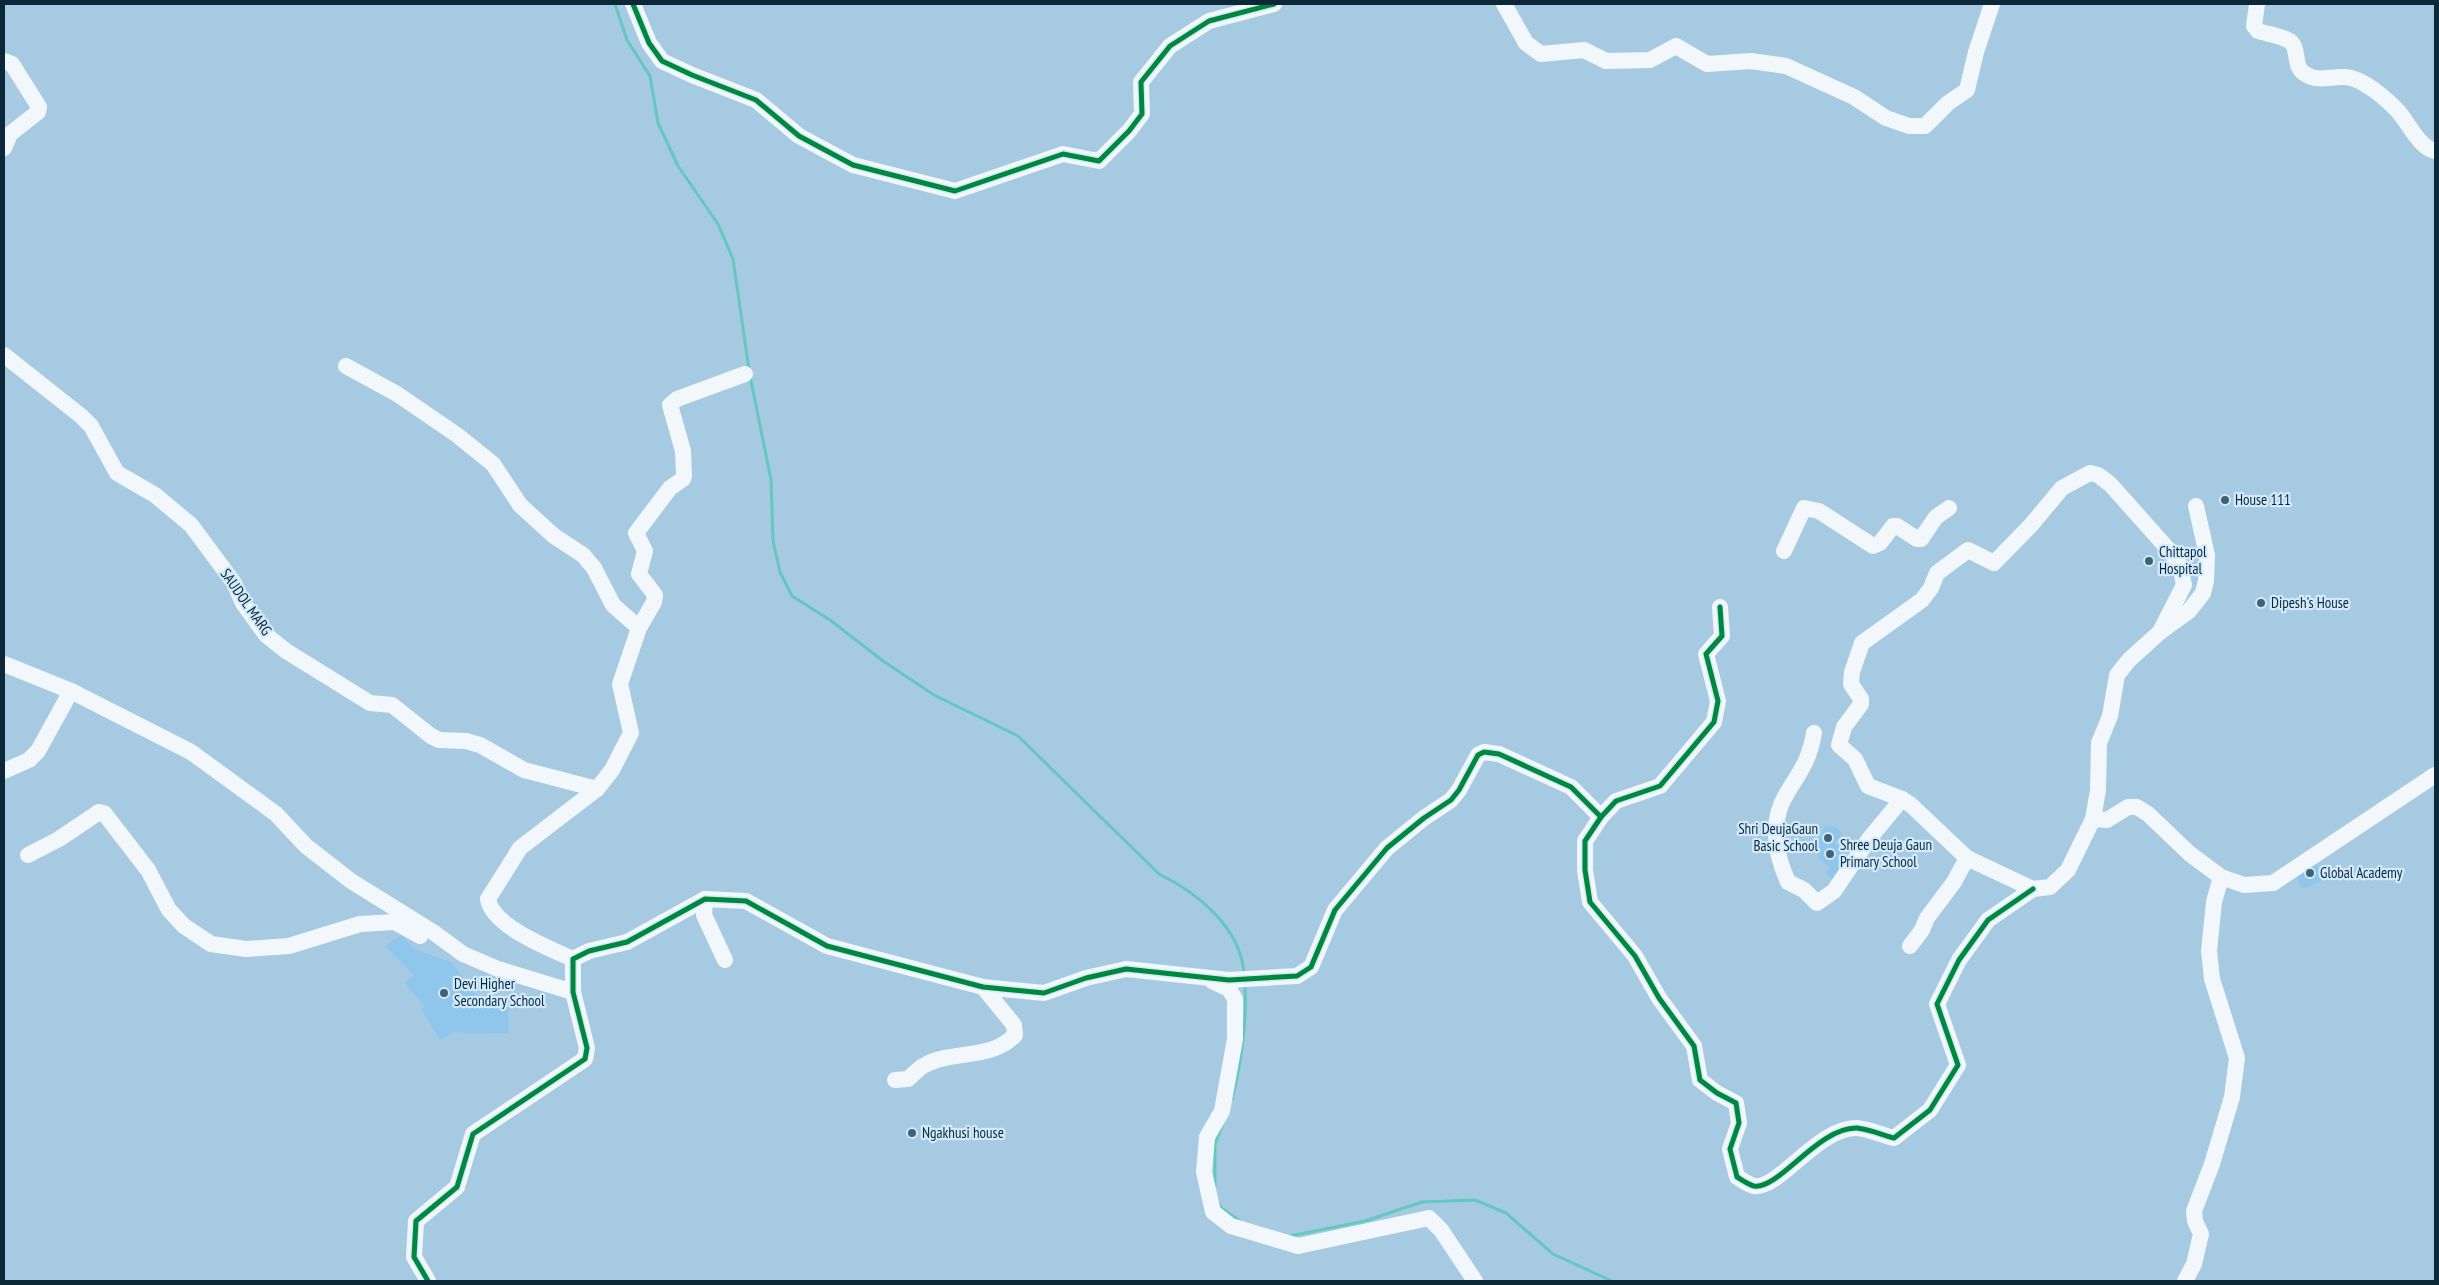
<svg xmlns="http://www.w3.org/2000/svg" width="2439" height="1285" font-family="'PT Sans Narrow',sans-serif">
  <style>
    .built { fill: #8ec7eb }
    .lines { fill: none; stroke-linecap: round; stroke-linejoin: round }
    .stream { stroke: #64c8be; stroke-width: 3 }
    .minor { stroke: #f2f7fb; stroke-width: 16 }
    .cycleway-casing { stroke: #d1eafc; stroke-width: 8 }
    .cycleway { stroke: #00873e; stroke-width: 5 }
    .poi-dot { fill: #426174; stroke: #d1eafc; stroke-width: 2 }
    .labels { text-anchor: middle; stroke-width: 4.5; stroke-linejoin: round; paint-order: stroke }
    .poi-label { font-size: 15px; fill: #0c2838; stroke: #d1eafc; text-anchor: start }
    .street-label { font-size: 15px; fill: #0c2838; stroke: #d1eafc }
  </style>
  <rect width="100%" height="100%" fill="#a6cae2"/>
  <g class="built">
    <path d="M1825 825 1835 827 1843 833 1835 843 1844 852 1842 855 1850 862 1836 882 1825 873 1830 868 1819 858 1816 848Z"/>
    <path d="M2316 862 2322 881 2302 889 2295 875Z"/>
    <path d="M402 935 414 949 451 962 481 1003 508 1007 509 1033 475 1034 454 1032 440 1040 421 1009 425 1007 405 983 414 975 385 946Z"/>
  </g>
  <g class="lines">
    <g class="stream">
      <path d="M615 4 627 40 650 76 658 123 678 166 718 224 733 259 749 370"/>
      <path d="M750 376 771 480 773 541 780 572 792 596 830 620 883 661 934 695 1018 736 1159 874C1198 893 1240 927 1244 973"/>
      <path d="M1232 1099C1242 1060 1247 1024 1245 984"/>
      <path d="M1215 1186V1144L1222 1126"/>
      <path d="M1219 1204 1220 1207 1241 1222"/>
      <path d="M1290 1236 1365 1221 1422 1202 1475 1200 1506 1213 1553 1254 1612 1281"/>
    </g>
    <g class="minor">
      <path d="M633 4 649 43 662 61 692 75 756 100 799 136 853 165 955 191 1063 154 1099 161 1129 131 1142 114 1141 82 1170 46 1209 21 1274 4"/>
      <path d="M1504 4 1526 43 1541 54 1584 50 1606 61 1650 60 1676 46 1707 64 1751 61 1786 66 1854 97 1886 118 1909 126H1925L1948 103 1967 90 1976 52 1992 4"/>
      <path d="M2257 4 2254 26 2258 31C2267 34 2284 36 2291 42 2300 51 2292 68 2307 75 2320 82 2331 76 2345 77 2362 78 2384 97 2396 109 2408 121 2418 147 2435 151"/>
      <path d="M4 61 12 64 39 107 38 112 10 134 4 148"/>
      <path d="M4 355 81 416 91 426 117 473 155 495 191 525 234 583 243 603 266 635 286 651 370 703 392 705 431 736 439 740 466 741 480 745 524 770 597 789"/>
      <path d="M346 366 397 394 457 435 493 464 520 505 554 536 583 555 594 568 613 605 639 628"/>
      <path d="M1784 551 1804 508 1819 511 1873 546 1880 543 1893 526H1897L1917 539H1921L1936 517 1949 508"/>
      <path d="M1720 607 1722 636 1706 654 1718 701 1714 722 1660 786 1616 801 1601 817 1585 841V870L1590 902 1635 956 1659 998 1694 1046 1700 1080 1717 1093 1736 1103 1739 1123 1730 1149 1737 1177C1742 1180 1749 1185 1754 1186 1779 1190 1818 1127 1857 1128 1868 1129 1883 1135 1894 1138L1930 1110 1958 1065 1937 1004 1959 960 1988 920 2033 889"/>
      <path d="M4 664 71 691 191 752 276 814 306 846 351 881 433 932 463 954 498 969 573 992"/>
      <path d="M1814 733C1809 761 1801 770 1787 793 1769 822 1775 853 1788 882L1804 890 1817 903 1834 891 1869 839 1902 799 1911 805 1967 858 2033 889 2050 887 2068 870 2093 819 2098 790 2099 743 2110 716 2117 675 2129 660 2160 632 2189 611 2203 593 2206 581 2207 555 2196 506"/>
      <path d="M4 771 29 760 38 751 71 691"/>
      <path d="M1902 799 1868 786 1855 759 1839 745 1844 727 1861 704V699L1851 684 1852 672 1862 643 1922 600 1931 588 1937 573 1968 550 1994 563 2031 525 2062 488 2090 473 2098 475 2110 484 2168 549 2180 565 2184 585 2161 630"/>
      <path d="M2093 819 2107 820 2128 807H2137L2148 814 2190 854 2221 877 2244 885 2273 883 2435 775"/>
      <path d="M28 855 59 839 99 812 104 813 148 870 169 910 184 926 211 944 246 949 289 946 360 924 395 922 420 936"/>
      <path d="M705 899 704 915 725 960"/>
      <path d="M1910 946 1922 930 1927 918 1954 882 1967 858"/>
      <path d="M573 959C550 949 492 926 488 899L520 848 597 789 612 770 631 733 620 684 639 628 654 602 655 595 639 574 645 551 636 533 670 488 683 479 684 476 683 451 670 405 677 399 745 374"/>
      <path d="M1212 981 1229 989 1235 999V1039L1222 1111 1207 1137 1204 1172 1213 1212 1231 1226 1298 1246 1429 1218 1441 1230 1475 1281"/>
      <path d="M895 1080 908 1079C913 1075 918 1069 923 1066 952 1049 991 1061 1015 1035L1014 1025 983 987"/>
      <path d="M428 1281 414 1257 416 1221 457 1187 473 1134 585 1059 587 1048 573 992V959L589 951 627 942 705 899 746 901 827 946 983 987 1044 993 1086 978 1126 969 1229 980 1297 976 1311 967 1335 910 1387 848 1424 818 1451 800 1459 790 1478 755 1484 752 1499 754 1571 787 1601 817"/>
      <path d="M2185 1281 2194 1264 2201 1234 2195 1221 2194 1211 2212 1164 2232 1097 2237 1058 2212 979 2209 951 2214 902 2221 877"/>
    </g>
    <g class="cycleway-casing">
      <g id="cycleway">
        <path d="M633 4 649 43 662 61 692 75 756 100 799 136 853 165 955 191 1063 154 1099 161 1129 131 1142 114 1141 82 1170 46 1209 21 1274 4"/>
        <path d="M1720 607 1722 636 1706 654 1718 701 1714 722 1660 786 1616 801 1601 817 1585 841V870L1590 902 1635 956 1659 998 1694 1046 1700 1080 1717 1093 1736 1103 1739 1123 1730 1149 1737 1177C1742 1180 1749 1185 1754 1186 1779 1190 1818 1127 1857 1128 1868 1129 1883 1135 1894 1138L1930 1110 1958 1065 1937 1004 1959 960 1988 920 2033 889"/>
        <path d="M428 1281 414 1257 416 1221 457 1187 473 1134 585 1059 587 1048 573 992V959L589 951 627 942 705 899 746 901 827 946 983 987 1044 993 1086 978 1126 969 1229 980 1297 976 1311 967 1335 910 1387 848 1424 818 1451 800 1459 790 1478 755 1484 752 1499 754 1571 787 1601 817"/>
      </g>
    </g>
    <use href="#cycleway" class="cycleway"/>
  </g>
  <g class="poi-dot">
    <circle cx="2225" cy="500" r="5"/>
    <circle cx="2149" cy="561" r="5"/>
    <circle cx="2261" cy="603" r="5"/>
    <circle cx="1828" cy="838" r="5"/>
    <circle cx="1830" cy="854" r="5"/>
    <circle cx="2310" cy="873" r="5"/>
    <circle cx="444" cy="993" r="5"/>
    <circle cx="912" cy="1133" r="5"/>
  </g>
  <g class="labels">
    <g class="poi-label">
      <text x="2235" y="505">House 111</text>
      <text x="2159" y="557">Chittapol<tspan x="2159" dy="17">Hospital</tspan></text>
      <text x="2271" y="608">Dipesh's House</text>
      <text x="1818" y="834" text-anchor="end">Shri DeujaGaun<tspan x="1818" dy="17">Basic School</tspan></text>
      <text x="1840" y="850">Shree Deuja Gaun<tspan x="1840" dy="17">Primary School</tspan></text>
      <text x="2320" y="878">Global Academy</text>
      <text x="454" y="989">Devi Higher<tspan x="454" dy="17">Secondary School</tspan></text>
      <text x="922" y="1138">Ngakhusi house</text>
    </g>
    <g class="street-label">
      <text transform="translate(246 602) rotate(55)" y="5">SAUDOL MARG</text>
    </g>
  </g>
  <rect width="2439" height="1285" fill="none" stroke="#0c2838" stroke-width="10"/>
</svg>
